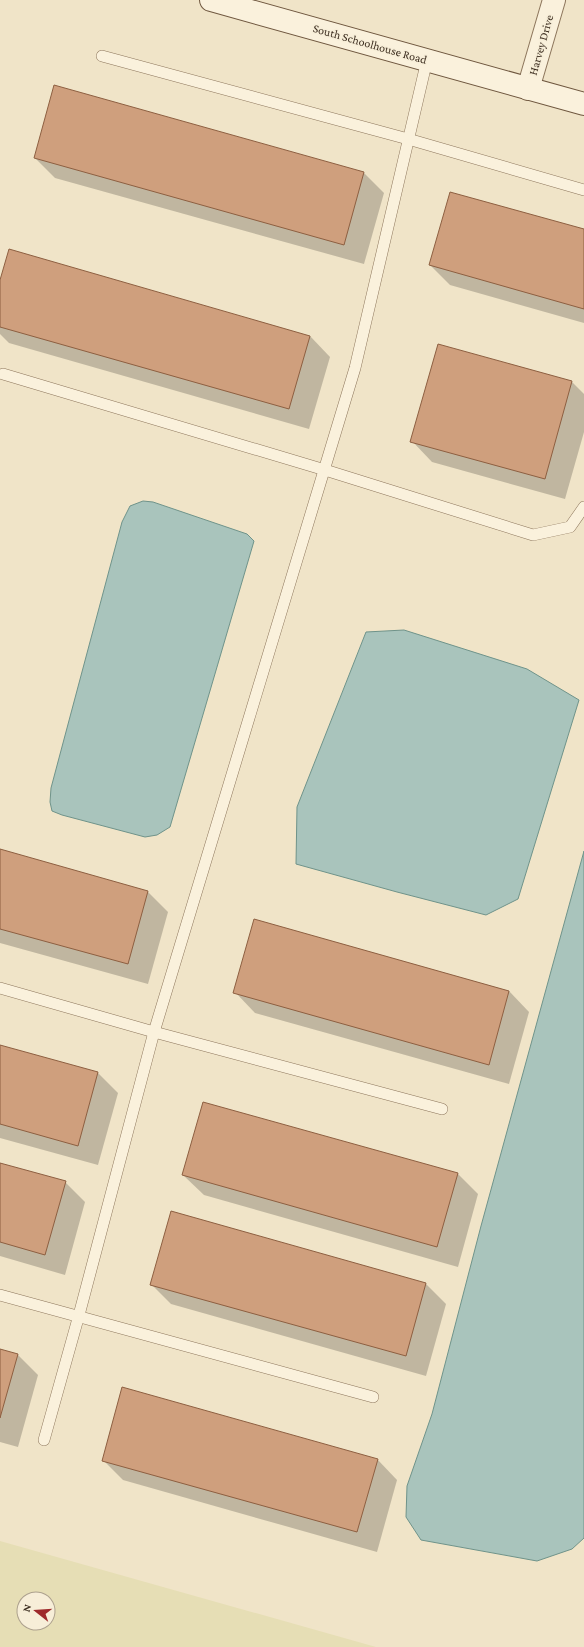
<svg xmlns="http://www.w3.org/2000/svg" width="584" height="1647" font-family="'Crimson Pro',serif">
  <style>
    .farmland { fill: #e6deb5; fill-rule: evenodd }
    .water { fill: #a9c4bc; stroke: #6f938a }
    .shadow { fill: #0003 }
    .building { fill: #cf9f7d; stroke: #8d5f41 }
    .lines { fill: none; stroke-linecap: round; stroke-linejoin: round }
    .lane-casing { stroke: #8d765c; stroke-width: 12 }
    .street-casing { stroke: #8d765c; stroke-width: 24 }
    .secondary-casing { stroke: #6f573f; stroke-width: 24 }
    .lane { stroke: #faf1dc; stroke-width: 11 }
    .street { stroke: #faf1dc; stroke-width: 22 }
    .secondary { stroke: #faf1dc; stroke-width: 22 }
    .labels { text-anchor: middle; stroke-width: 3; stroke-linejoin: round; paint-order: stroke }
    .street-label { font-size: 12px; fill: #3d2e20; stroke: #f7eed8 }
  </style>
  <rect width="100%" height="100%" fill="#f0e4c8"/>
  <path class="farmland" d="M0 1541 376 1647H0ZM24 1599H48V1623H24Z"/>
  <g class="water">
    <path d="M143 501 153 502 247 534 254 541 170 827 157 835 145 837 62 815 52 811 50 802 51 788 122 522 130 506Z"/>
    <path d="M404 630 527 669 579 700 518 899 486 915 397 892 296 864 297 807 366 632Z"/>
    <path d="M584 851V1538L572 1549 537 1561 421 1540 406 1517 407 1486 432 1414 481 1226Z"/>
  </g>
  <g class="shadow">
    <path d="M35 158 364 173 384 193 364 264 55 178Z"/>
    <path d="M584 231V323L450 285 430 265Z"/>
    <path d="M0 284 310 336 330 357 309 429 9 343 0 334Z"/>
    <path d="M438 345 572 382 584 394V432L565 499 432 462 412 441Z"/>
    <path d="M0 851 148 892 168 912 148 984 0 943Z"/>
    <path d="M255 920 509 991 529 1012 509 1084 255 1013 235 992Z"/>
    <path d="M0 1046 98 1073 118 1093 98 1165 0 1138Z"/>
    <path d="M0 1164 65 1182 85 1202 65 1275 0 1256Z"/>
    <path d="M458 1174 478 1194 458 1267 204 1195 183 1175Z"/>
    <path d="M172 1212 426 1284 446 1304 426 1376 171 1304 151 1284Z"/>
    <path d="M0 1350 18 1355 38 1375 18 1447 0 1442Z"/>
    <path d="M377 1459 397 1480 377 1552 123 1480 103 1460Z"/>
  </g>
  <g class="building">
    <path d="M54 85 364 172 344 245 34 158Z"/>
    <path d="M450 192 584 229V309L429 265Z"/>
    <path d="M9 249 310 336 289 409 0 327V280Z"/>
    <path d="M438 344 572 381 545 479 410 442Z"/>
    <path d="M0 849 148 891 128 964 0 929Z"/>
    <path d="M254 919 509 991 489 1065 233 993Z"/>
    <path d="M0 1045 98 1072 78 1146 0 1124Z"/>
    <path d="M203 1102 458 1173 437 1247 182 1175Z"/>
    <path d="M0 1163 66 1181 45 1255 0 1242Z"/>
    <path d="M171 1211 426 1283 406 1356 150 1285Z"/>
    <path d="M0 1349 18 1354 0 1418Z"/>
    <path d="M122 1387 378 1459 357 1532 102 1461Z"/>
  </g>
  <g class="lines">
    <g class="lane-casing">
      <g id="lane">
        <path d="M102 56 408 139 584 190"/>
        <path d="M3 374 325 470 533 535 570 527 584 507"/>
        <path d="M0 988 154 1032 442 1109"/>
        <path d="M0 1295 373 1397"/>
        <path d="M44 1440 79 1315 154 1032 355 368 427 60"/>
      </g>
    </g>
    <g class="street-casing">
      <path id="street" d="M528 89 554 0"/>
    </g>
    <g class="secondary-casing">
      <path id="secondary" d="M211 0 584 104"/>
    </g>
    <use href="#lane" class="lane"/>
    <use href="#street" class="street"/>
    <use href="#secondary" class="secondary"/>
  </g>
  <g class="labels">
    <g class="street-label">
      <text transform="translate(370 44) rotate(16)" y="4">South Schoolhouse Road</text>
      <text transform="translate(541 45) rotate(-74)" y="4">Harvey Drive</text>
    </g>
  </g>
  <g transform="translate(36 1611) rotate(287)"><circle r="19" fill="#f7eed8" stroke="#ada18e"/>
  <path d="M0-3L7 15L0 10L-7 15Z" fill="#9e2a2b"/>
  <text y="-6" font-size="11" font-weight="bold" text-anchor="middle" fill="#3d2e20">N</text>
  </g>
</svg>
